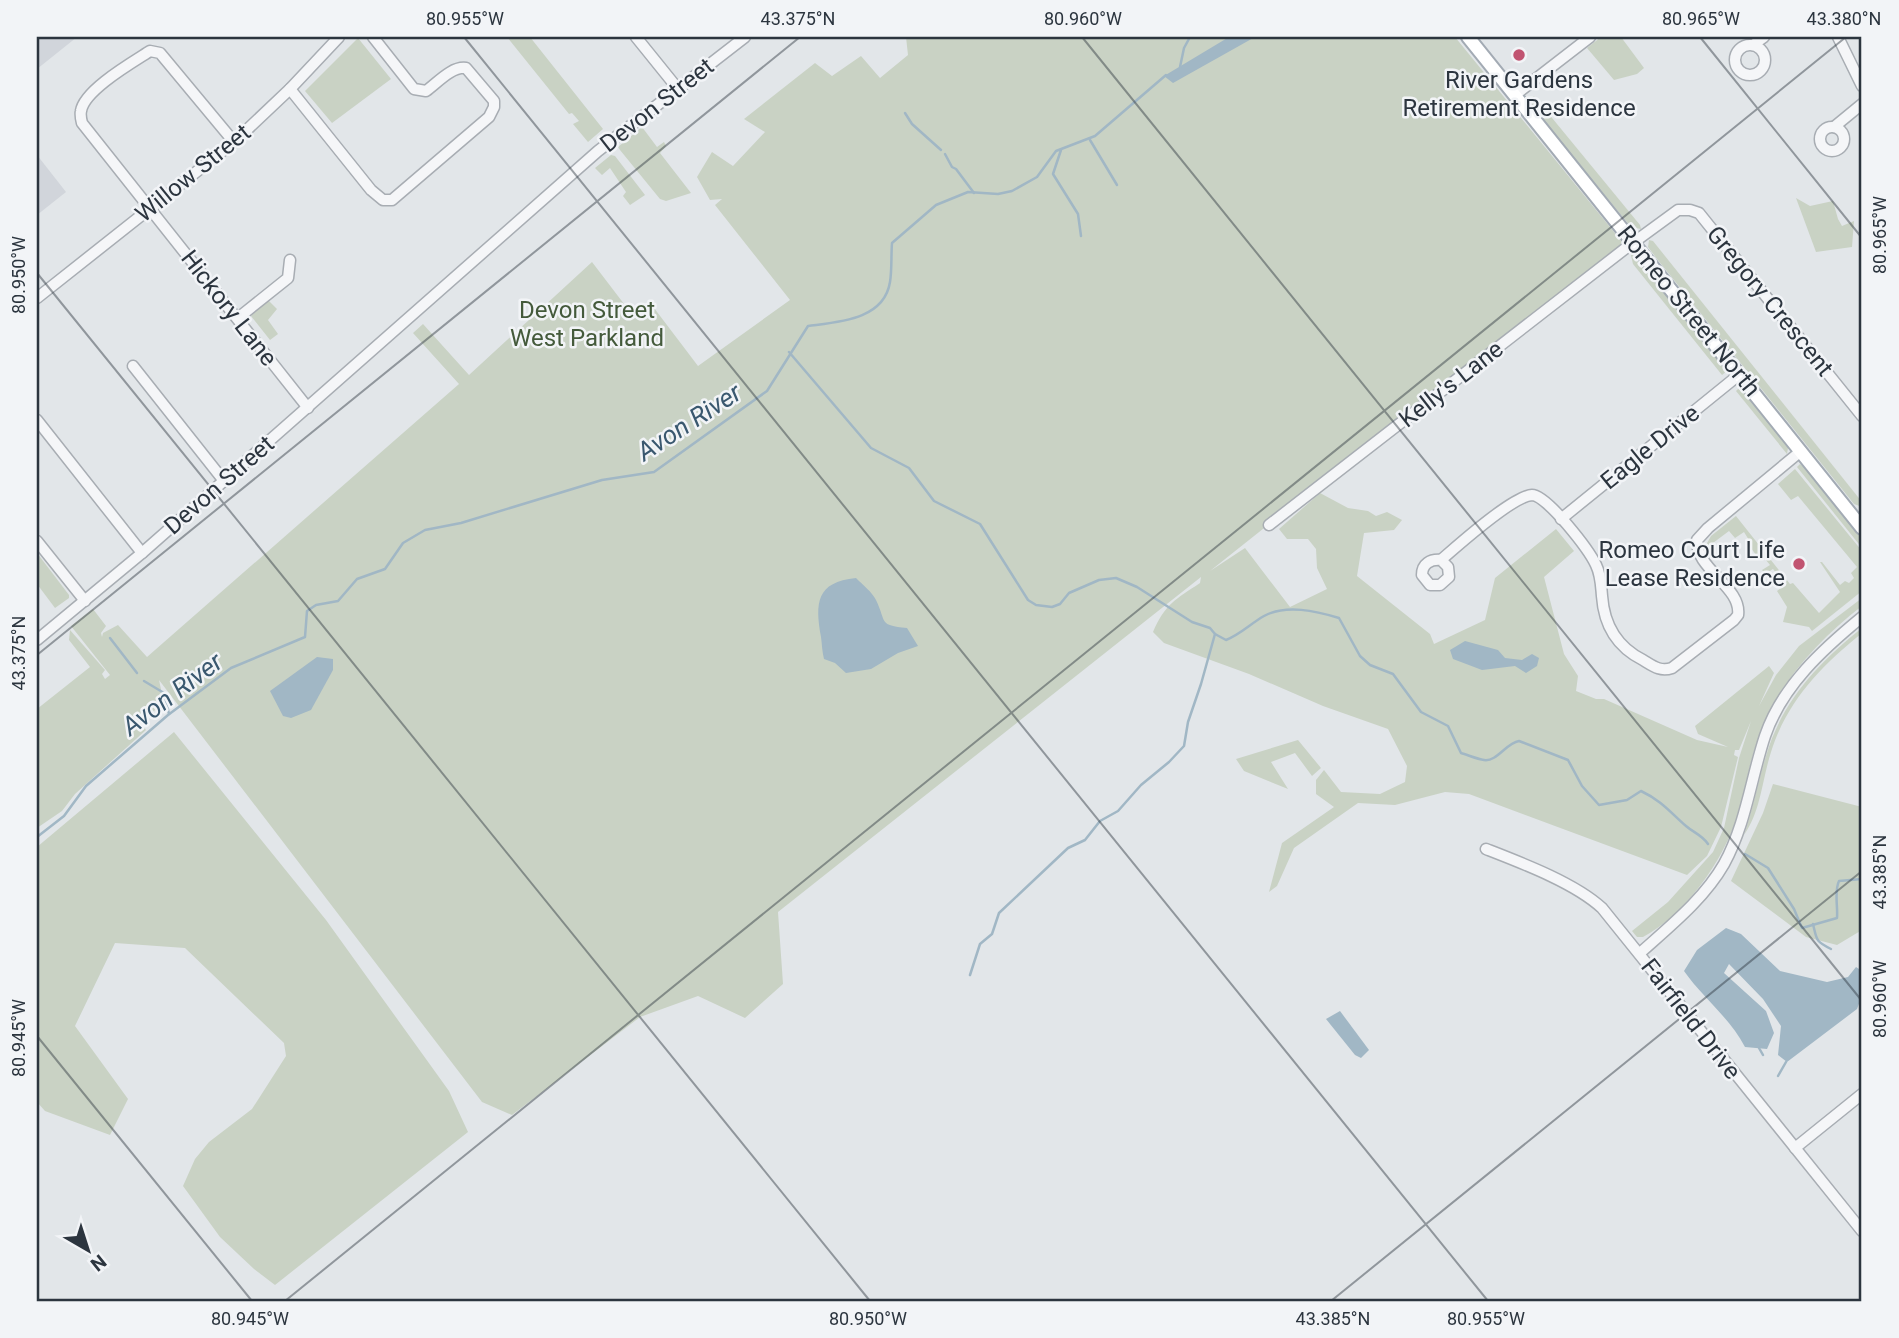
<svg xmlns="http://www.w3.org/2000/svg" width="1899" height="1338" font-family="Roboto,sans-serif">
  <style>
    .built { fill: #d1d5db }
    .green { fill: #c9d2c4 }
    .water { fill: #a1b7c5 }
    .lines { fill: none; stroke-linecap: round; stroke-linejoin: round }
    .stream { stroke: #a1b7c5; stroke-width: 2.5 }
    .minor-casing { stroke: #a8adb3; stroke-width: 13 }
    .major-casing { stroke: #a3abb4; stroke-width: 16 }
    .minor { stroke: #f5f6f8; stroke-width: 10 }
    .major { stroke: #fff; stroke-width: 12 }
    .ticks { fill: none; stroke: #2c353f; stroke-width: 2; stroke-opacity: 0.45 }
    .poi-dot { fill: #c15471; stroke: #f2f4f7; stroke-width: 2.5 }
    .labels { text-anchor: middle; stroke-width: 5; stroke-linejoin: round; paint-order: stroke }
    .poi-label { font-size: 24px; fill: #2c353f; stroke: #f2f4f7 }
    .street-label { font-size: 24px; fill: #2c353f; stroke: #f2f4f7 }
    .park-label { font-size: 24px; fill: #445a3b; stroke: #f2f4f7 }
    .water-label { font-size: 26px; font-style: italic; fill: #3a586f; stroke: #f2f4f7 }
    .neatline { fill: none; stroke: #2c353f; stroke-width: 2.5 }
    .ticks-label { font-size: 18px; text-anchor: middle; fill: #2c353f }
  </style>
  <rect width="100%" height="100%" fill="#e2e6e9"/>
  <g class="built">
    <path d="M37 37H77L37 69Z"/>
    <path d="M37 155 66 192 37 215Z"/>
  </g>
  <g class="green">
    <path d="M507 37H530L603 129 588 142 573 124 579 121 572 113 569 114Z"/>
    <path d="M906 37H1455L1623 243 1210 571 1245 548 1290 607 1327 589 1317 568 1316 549 1308 539H1287L1279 529 1320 493 1348 508 1368 511 1376 516 1387 512 1402 520 1394 530 1364 533 1357 576 1430 634 1434 644 1485 620 1495 578 1556 529 1574 551 1544 577 1564 654 1578 676 1576 691 1596 699H1604L1697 740 1728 747 1698 734 1695 726 1769 666 1774 673 1759 706 1776 675 1799 646 1862 598V606C1823 636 1787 674 1766 719 1751 750 1747 784 1737 817 1723 861 1685 915 1643 937H1637L1632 931 1668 902 1713 852 1724 828 1739 758 1751 721 1739 750H1735L1734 755 1738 757 1721 827 1707 856 1687 875 1469 794 1445 792 1395 805 1358 803 1294 848 1277 886 1269 892 1282 843 1334 807 1316 794V780L1324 770 1341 792 1380 794 1405 782 1407 766 1388 729 1323 706 1249 674 1164 643 1153 632C1165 604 1176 599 1200 583L1201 577 778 912 783 984 745 1018 698 996 640 1017 512 1115 482 1102 159 680 165 708 148 712 141 723 146 730 75 794 62 811 37 828V709L90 667 69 640 70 630 105 670 102 674 105 679 110 675 71 626 93 609 106 626 101 633 102 637 103 633 118 625 147 657 459 384 413 333 423 324 469 375 592 262 634 317 651 304 698 366 790 300 715 205 722 199 710 200 697 177 712 152 733 166 765 132 744 119 815 63 832 76 861 56 880 78 908 55Z"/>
    <path d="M1601 37H1621L1644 68 1637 74 1614 80 1587 48Z"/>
    <path d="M358 38 391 79 332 123 305 91Z"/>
    <path d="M1534 96 1640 225 1641 229 1631 227 1532 107 1529 99Z"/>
    <path d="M642 127 657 147 664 142 666 146 660 153 691 193 666 201 660 199 620 150 618 147Z"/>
    <path d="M611 155 615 156 645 195 630 205 623 196 626 192 610 168 602 175 595 168Z"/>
    <path d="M1796 198 1810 206 1833 201 1838 219 1842 226 1854 221 1852 247 1816 252Z"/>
    <path d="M1649 240 1653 241 1862 502V507L1854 504 1657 259 1648 247Z"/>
    <path d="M1630 251 1635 253 1725 365 1727 371 1722 375 1633 264Z"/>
    <path d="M268 300 277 309 268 320 278 334 270 340 251 316Z"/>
    <path d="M1739 388 1746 391 1785 439 1788 448 1787 454 1736 391Z"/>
    <path d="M1800 464 1809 470 1862 538V548L1797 467Z"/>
    <path d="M1795 469 1862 551V591L1812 631 1809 627 1783 622 1787 607 1777 591 1785 585 1773 569 1765 574 1762 570 1770 565 1761 554 1757 556 1750 547 1752 545 1744 532 1735 538 1729 531 1713 543 1710 551 1706 545 1711 536 1736 516 1790 584 1793 583 1819 613 1840 592 1820 562H1822L1840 585 1845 581 1849 583 1854 578 1851 573 1857 567 1798 496 1791 500 1778 484Z"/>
    <path d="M37 553 69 595V598L55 608 37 584Z"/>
    <path d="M1862 628V633C1821 666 1787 701 1771 752 1762 780 1761 811 1744 835 1753 809 1758 782 1766 756 1782 701 1818 663 1862 628Z"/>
    <path d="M174 732 326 920 449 1091 468 1132 275 1285 254 1269 220 1237 183 1186 195 1159 209 1142 252 1109 286 1056 284 1043 185 948 115 943 75 1026 128 1099 110 1135 45 1111 37 1102V847Z"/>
    <path d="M1298 740 1321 768 1312 776 1295 753 1271 762 1288 789 1244 771 1236 759Z"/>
    <path d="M1773 784 1862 807V930L1837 945 1806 937 1731 881 1763 813Z"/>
  </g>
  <g class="water">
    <path d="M1229 37H1255L1173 83 1164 76Z"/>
    <path d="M856 578C863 585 872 592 876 600 887 623 878 625 907 628L918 646 898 653 871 669 846 673 835 663 824 659C822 651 822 644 821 637 815 603 816 582 856 578Z"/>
    <path d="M1465 641 1498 650 1505 658 1522 660 1532 654 1539 658 1537 666 1526 673 1515 666 1482 670 1453 659 1450 650Z"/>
    <path d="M317 657 333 659V670L311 710 291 718 283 716 270 691Z"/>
    <path d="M1726 928 1741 934 1780 971 1827 982 1848 977 1856 967 1862 971V996L1857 1009 1787 1062 1778 1055 1781 1026 1763 999 1729 964 1724 973 1766 1011 1774 1033 1767 1049 1745 1047C1730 1018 1703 998 1684 971L1697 950Z"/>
    <path d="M1340 1011 1369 1050 1361 1058 1355 1055 1326 1019Z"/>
  </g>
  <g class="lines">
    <g class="stream">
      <path d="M1180 67 1184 48 1190 37"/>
      <path d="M905 113 912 124 941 150"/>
      <path d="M1090 140 1117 185"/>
      <path d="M1061 150 1053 174 1078 214 1081 236"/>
      <path d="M945 154 952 167 956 169 974 193"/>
      <path d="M789 352 871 448 909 468 934 501 980 524 1028 600 1036 605 1052 607 1060 604 1069 593 1099 580 1116 578 1137 587 1192 622 1210 628 1215 634 1226 640C1241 634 1250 624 1264 616 1286 604 1316 611 1339 618L1360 656 1370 665 1393 674 1421 712 1448 726 1461 753C1468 755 1477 759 1484 760 1497 762 1506 743 1519 741L1568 760 1582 786 1599 805 1627 800 1641 791C1662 801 1670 812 1686 826 1694 833 1702 835 1708 844"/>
      <path d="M110 638 137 673"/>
      <path d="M144 681 164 693 169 714"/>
      <path d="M37 837 64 816 86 786 168 715 231 668 305 637 307 611 316 605 338 601 357 579 385 569 403 543 425 530 461 523 602 480 654 472 767 391 808 326C838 322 884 320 890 282 892 270 891 256 892 243L936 205 968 192 998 194 1012 191 1037 177 1056 151 1095 136 1166 75"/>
      <path d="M1745 854 1768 868 1794 909 1802 928 1837 918C1838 906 1834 891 1839 881L1862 879"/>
      <path d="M1813 924C1817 940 1815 941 1831 949"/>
      <path d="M970 975 980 944 992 934 999 913 1068 848 1085 840 1100 821 1118 811 1141 785 1169 762 1184 746 1188 722 1201 684 1215 634"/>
      <path d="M1759 1048 1763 1055"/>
      <path d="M1778 1076 1786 1062"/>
    </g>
    <g class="minor-casing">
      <g id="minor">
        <path d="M636 37 678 89"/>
        <path d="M1838 37 1862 86"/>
        <path d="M1753 45 1764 37"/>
        <circle cx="1750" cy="60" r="15"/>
        <path d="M290 89 371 190 383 200H392L489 117 494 107V101L466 68C452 66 437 83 426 91L414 89 373 37"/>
        <path d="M1515 95 1590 37"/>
        <circle cx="1832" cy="139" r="12"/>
        <path d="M1834 127 1862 104"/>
        <path d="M234 142 160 53 150 51C133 62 84 90 81 111 80 115 81 119 82 123L308 408"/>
        <path d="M37 298 234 142 290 89 339 37"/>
        <path d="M238 318 288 278 290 260"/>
        <path d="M133 366 224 481"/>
        <path d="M37 420 142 553"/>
        <path d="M1561 519 1740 374"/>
        <path d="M1269 525 1626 248 1678 210H1690L1699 213 1862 416"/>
        <path d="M37 541 85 601"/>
        <path d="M1441 560 1448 567 1449 577 1440 585H1430L1422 575C1422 564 1430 559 1441 560 1457 546 1513 496 1532 495 1547 495 1589 550 1596 565 1601 575 1601 585 1602 596 1604 625 1617 647 1643 660 1653 666 1660 672 1672 668L1734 620 1738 615C1742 587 1695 569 1697 540L1708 528 1801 451"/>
        <path d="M37 640 142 553 598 151 745 37"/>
        <path d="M1486 849C1522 863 1575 883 1602 908L1862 1231"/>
        <path d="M1640 953C1670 926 1704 899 1724 864 1746 824 1751 778 1765 736 1782 686 1823 649 1862 617"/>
        <path d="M1795 1148 1862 1094"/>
      </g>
    </g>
    <g class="major-casing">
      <path id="major" d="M1468 37 1862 528"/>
    </g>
    <use href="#minor" class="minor"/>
    <use href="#major" class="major"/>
  </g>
  <path class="ticks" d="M464 37 1488 1301M1082 37 1862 1001M1700 37 1862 238M37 273 870 1301M37 655 800 37M37 1036 252 1301M285 1301 1846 37M1331 1301 1862 871"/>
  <g class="poi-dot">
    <circle cx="1519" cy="55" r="7"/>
    <circle cx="1799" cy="564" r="7"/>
  </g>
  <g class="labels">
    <g class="poi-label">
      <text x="1519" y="88">River Gardens<tspan x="1519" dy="28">Retirement Residence</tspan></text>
      <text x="1785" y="558" text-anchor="end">Romeo Court Life<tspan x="1785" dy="28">Lease Residence</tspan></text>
    </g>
    <g class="street-label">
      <text transform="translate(657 105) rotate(-38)" y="8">Devon Street</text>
      <text transform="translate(193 173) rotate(-39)" y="8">Willow Street</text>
      <text transform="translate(1770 301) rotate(51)" y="8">Gregory Crescent</text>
      <text transform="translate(229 308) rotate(52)" y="8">Hickory Lane</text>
      <text transform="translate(1689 311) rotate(51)" y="8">Romeo Street North</text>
      <text transform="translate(1451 384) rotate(-38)" y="8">Kelly's Lane</text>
      <text transform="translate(1650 447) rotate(-39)" y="8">Eagle Drive</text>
      <text transform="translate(219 485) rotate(-41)" y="8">Devon Street</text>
      <text transform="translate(1691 1019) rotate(52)" y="8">Fairfield Drive</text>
    </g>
    <g class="park-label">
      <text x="587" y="318">Devon Street<tspan x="587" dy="28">West Parkland</tspan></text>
    </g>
    <g class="water-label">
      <text transform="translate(689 422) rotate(-33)" y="9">Avon River</text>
      <text transform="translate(172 694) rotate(-37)" y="9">Avon River</text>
    </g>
  </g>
  <rect width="1899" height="1338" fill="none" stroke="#f2f4f7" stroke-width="77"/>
  <g transform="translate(88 1250) rotate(141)" stroke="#f2f4f7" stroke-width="5" paint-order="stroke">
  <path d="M0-5L12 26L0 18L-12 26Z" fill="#2c353f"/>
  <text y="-10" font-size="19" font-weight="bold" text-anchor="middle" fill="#2c353f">N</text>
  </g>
  <rect x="38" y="38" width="1822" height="1262" class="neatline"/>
  <g class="ticks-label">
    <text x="465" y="25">80.955°W</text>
    <text x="798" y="25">43.375°N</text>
    <text x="1083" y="25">80.960°W</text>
    <text x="1701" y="25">80.965°W</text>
    <text x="1844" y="25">43.380°N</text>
    <text transform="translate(1880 235) rotate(-90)" y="6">80.965°W</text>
    <text transform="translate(19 275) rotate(-90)" y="6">80.950°W</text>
    <text transform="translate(19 653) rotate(-90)" y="6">43.375°N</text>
    <text transform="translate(1880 872) rotate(-90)" y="6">43.385°N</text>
    <text transform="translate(1880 999) rotate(-90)" y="6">80.960°W</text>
    <text transform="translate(19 1038) rotate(-90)" y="6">80.945°W</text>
    <text x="250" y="1325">80.945°W</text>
    <text x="868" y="1325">80.950°W</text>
    <text x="1333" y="1325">43.385°N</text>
    <text x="1486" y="1325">80.955°W</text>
  </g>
</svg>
